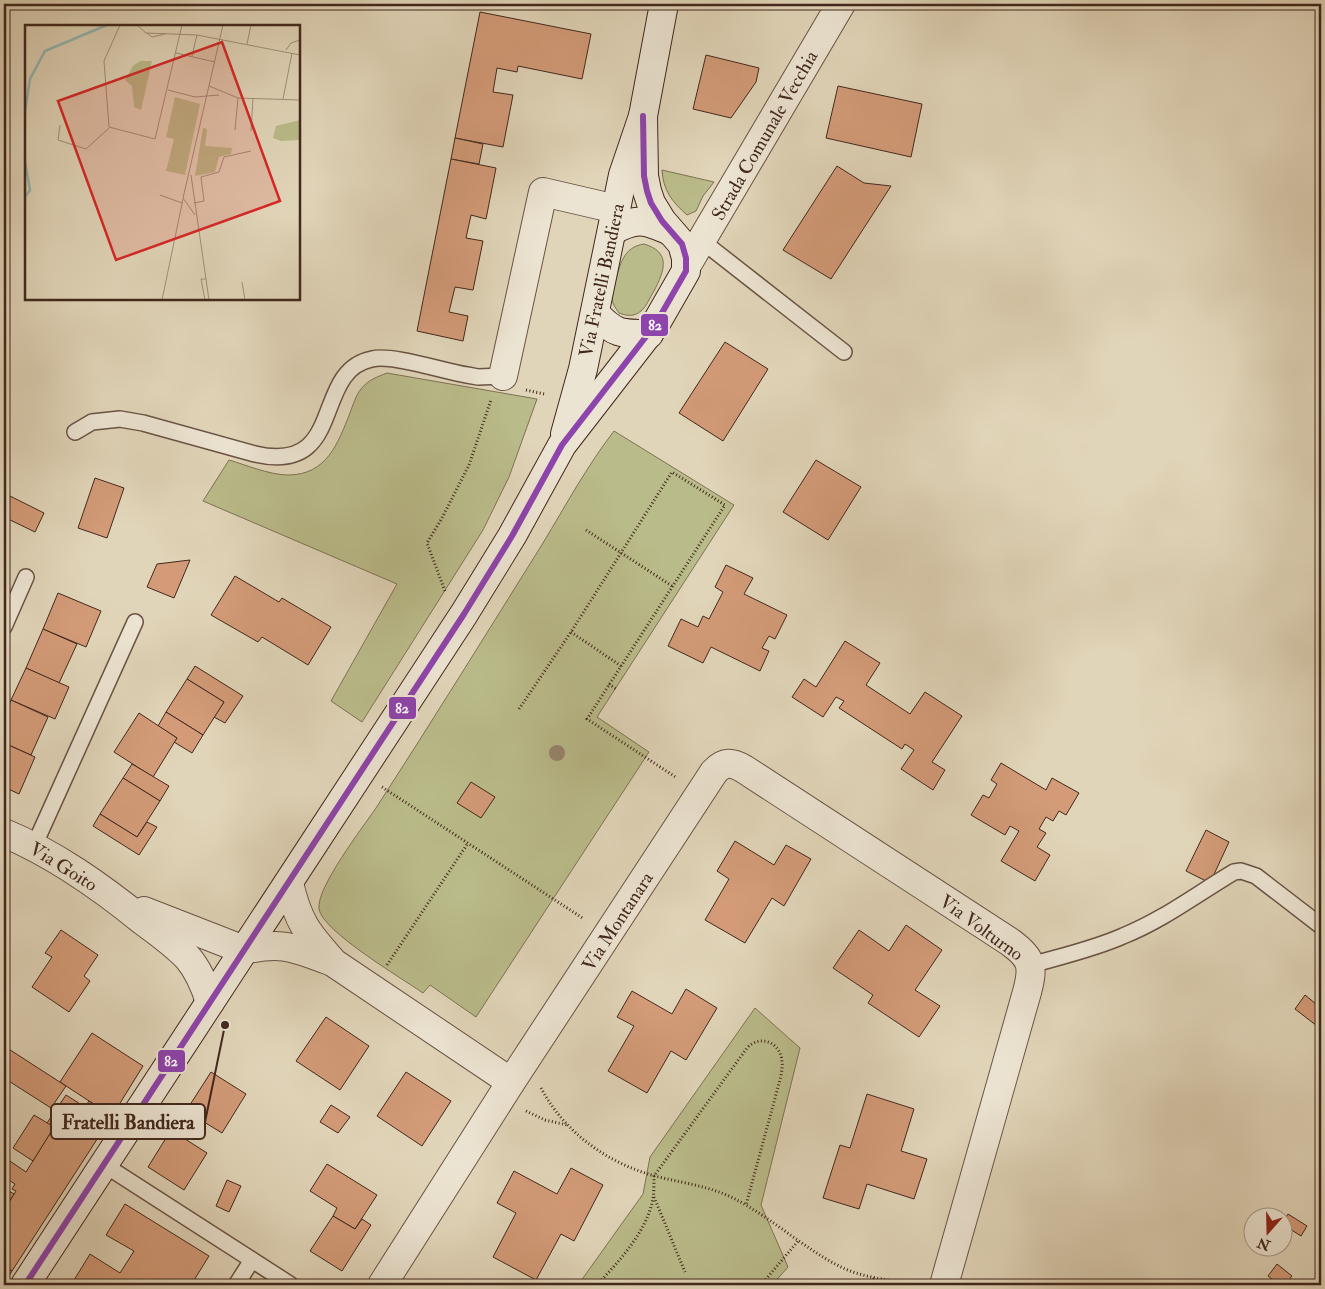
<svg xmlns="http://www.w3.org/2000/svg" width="1325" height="1289" font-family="'IM FELL Double Pica',serif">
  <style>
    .green { fill: #babb8a; stroke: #7e7254 }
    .building { fill: #d39b78; stroke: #42281d }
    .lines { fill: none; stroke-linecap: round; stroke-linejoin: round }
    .service-casing { stroke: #6a5344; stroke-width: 18 }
    .minor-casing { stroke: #6a5344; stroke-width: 30 }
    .tertiary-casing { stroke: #6a5344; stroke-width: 30 }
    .secondary-casing { stroke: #42281d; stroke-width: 30 }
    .path { stroke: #42281d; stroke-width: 3; stroke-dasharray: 1 2.5; stroke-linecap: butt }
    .service { stroke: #ece4d2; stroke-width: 15 }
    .minor { stroke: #ece4d2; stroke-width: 28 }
    .tertiary { stroke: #ece4d2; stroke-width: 28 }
    .secondary { stroke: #ece4d2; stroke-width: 28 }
    .bus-1-casing { stroke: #ece4d2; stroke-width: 10 }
    .bus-1 { stroke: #8e44ad; stroke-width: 6 }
    .tree { fill: #97866f }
    .labels { text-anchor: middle; stroke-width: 5; stroke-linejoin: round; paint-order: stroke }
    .street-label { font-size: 19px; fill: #42281d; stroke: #ece4d2 }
    .inset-river { fill: none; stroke: #95b8b5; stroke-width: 2.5 }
    .inset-road { fill: none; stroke: #a1907b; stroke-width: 1 }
    .view { fill: #d62828; fill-opacity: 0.15; stroke: #d62828; stroke-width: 2.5 }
    .inset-edge { fill: none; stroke: #42281d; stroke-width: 2.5 }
    .leader { fill: none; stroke: #42281d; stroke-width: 2 }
    .callout-dot { fill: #42281d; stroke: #ece4d2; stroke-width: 2 }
    .callout { fill: #ece4d2; stroke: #42281d; stroke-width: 2 }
    .callout-label { font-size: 20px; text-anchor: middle; font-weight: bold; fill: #42281d }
    .line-badge { stroke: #ece4d2; stroke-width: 2 }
    .badge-label { font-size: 14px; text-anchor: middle; font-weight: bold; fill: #fff }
  </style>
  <rect width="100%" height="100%" fill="#e1d5b9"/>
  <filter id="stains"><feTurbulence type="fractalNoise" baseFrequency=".004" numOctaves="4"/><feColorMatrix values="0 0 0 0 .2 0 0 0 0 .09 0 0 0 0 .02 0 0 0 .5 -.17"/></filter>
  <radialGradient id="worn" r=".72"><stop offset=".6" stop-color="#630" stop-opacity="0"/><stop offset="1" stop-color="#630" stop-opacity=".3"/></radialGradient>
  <g class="green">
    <path d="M662 170 714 182 703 196 696 211 687 215C672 202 663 190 662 170Z"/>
    <path d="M644 244C671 252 665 270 654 291 650 297 647 306 641 311 634 317 627 316 619 313 617 310 614 306 613 303 611 297 614 289 615 283 620 265 623 247 644 244Z"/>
    <path d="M387 373 537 399 509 477 483 530 362 722 331 701 397 584 203 501 229 460C246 465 270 475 288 475 327 475 338 443 350 413 353 405 356 395 361 389 368 380 377 377 387 373Z"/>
    <path d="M614 431 734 505 597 717 649 752 476 1017 430 985 423 993C403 979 322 931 319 909 316 888 363 827 376 808 433 720 488 631 543 543 566 505 587 466 614 431Z"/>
    <path d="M755 1008 800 1048 761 1205 788 1267 772 1285H578L643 1194 650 1157Z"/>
  </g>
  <g class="building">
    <path d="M480 12 591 34 582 79 518 66 517 72 497 68 493 92 513 95 503 147 455 138Z"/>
    <path d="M706 55 759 68 756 82 731 118 693 109Z"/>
    <path d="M838 86 922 104 911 157 826 138Z"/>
    <path d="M455 138 483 144 479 164 451 159Z"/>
    <path d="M451 159 496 168 486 219 471 215 466 238 483 241 473 290 455 287 449 312 468 316 463 341 417 331Z"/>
    <path d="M837 166 864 183 891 186 831 279 783 250Z"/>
    <path d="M725 342 768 369 723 441 679 413Z"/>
    <path d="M816 460 861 487 828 540 783 512Z"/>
    <path d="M95 478 124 488 107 538 78 528Z"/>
    <path d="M10 496 44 513 35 532 4 517V509Z"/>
    <path d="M190 560 174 598 147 587 157 564Z"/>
    <path d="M726 565 753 578 744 594 787 615 775 639 769 636 762 648 769 651 760 671 711 647 703 663 668 646 681 619 698 627 703 616 709 619 723 592 715 587Z"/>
    <path d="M235 576 279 602 282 598 331 627 308 665 262 637 258 642 211 615Z"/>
    <path d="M58 593 101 611 86 647 43 629Z"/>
    <path d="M43 629 77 644 59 683 26 668Z"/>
    <path d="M845 641 880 663 866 685 910 714 925 692 962 716 932 762 945 770 933 790 901 769 914 750 905 744 902 749 839 708 844 701 836 697 823 717 792 697 804 679 816 687Z"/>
    <path d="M195 666 243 696 225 723 214 717 224 702 187 679Z"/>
    <path d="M26 668 69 687 55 719 11 700Z"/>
    <path d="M187 679 224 702 203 735 166 712Z"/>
    <path d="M11 700 48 717 31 755 4 743V718Z"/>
    <path d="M166 712 203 735 192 753 174 742 177 738 158 726Z"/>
    <path d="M139 713 177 738 153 777 114 752Z"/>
    <path d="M4 743 35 757 19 794 4 787Z"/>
    <path d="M1001 763 1046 790 1052 778 1079 793 1066 815 1059 811 1053 821 1046 817 1039 829 1046 833 1037 847 1050 855 1035 881 1001 861 1019 831 1010 826 1005 835 971 815 983 795 989 798 997 784 991 780Z"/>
    <path d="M132 764 169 786 160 801 123 778Z"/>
    <path d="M123 778 160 801 137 837 100 814Z"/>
    <path d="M471 782 495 797 481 818 457 803Z"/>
    <path d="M100 814 137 837 147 822 157 827 139 855 93 826Z"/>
    <path d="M1206 830 1229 842 1210 883 1186 871Z"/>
    <path d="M735 841 774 865 786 845 811 859 784 906 772 898 745 943 705 920 729 879 717 871Z"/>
    <path d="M906 925 942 950 915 990 940 1006 919 1037 868 1003 873 995 833 968 859 930 889 951Z"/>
    <path d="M61 930 98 955 84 976 90 981 69 1012 32 987 52 957 45 953Z"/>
    <path d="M686 989 717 1008 686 1060 671 1051 647 1093 608 1071 634 1026 617 1017 632 991 672 1014Z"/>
    <path d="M1305 995 1321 1008V1029L1295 1009Z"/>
    <path d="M326 1017 369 1046 340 1090 296 1061Z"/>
    <path d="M92 1033 143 1066 112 1116 60 1082Z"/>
    <path d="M4 1046 66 1086 51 1108 4 1078Z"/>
    <path d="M211 1072 246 1094 222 1133 186 1111Z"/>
    <path d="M406 1072 451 1101 422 1146 377 1116Z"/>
    <path d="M867 1094 914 1109 901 1151 927 1159 914 1199 867 1184 859 1209 823 1198 840 1145 850 1148Z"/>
    <path d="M66 1095 85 1107 67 1135 47 1123Z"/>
    <path d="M89 1101 112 1116 12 1271 4 1266V1210L16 1191 12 1189 15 1184 4 1177V1157L26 1172 54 1127 67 1135Z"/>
    <path d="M331 1105 350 1117 338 1133 320 1122Z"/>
    <path d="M34 1115 54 1127 33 1161 13 1148Z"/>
    <path d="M171 1130 207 1153 184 1190 148 1167Z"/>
    <path d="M327 1164 377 1195 355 1229 333 1216 337 1208 310 1191Z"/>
    <path d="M571 1168 603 1185 574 1241 561 1234 536 1280 493 1257 516 1213 497 1203 514 1171 557 1194Z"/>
    <path d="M227 1180 241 1186 229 1212 216 1206Z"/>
    <path d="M4 1188 14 1194 4 1210Z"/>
    <path d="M125 1204 209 1256 191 1285H71L90 1254 120 1273 134 1251 106 1235Z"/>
    <path d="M1288 1214 1307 1226 1301 1236 1282 1224Z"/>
    <path d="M333 1216 355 1229 362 1219 371 1225 342 1271 310 1251Z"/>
    <path d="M1277 1264 1292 1276 1285 1285H1279L1268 1276Z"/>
    <path d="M4 1266 12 1271 4 1284Z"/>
  </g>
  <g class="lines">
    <g class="service-casing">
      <g id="service">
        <path d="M702 241 844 352"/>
        <path d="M75 432 92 422 120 419 143 423 255 454C347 475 311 371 372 359 392 354 443 371 467 375L478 377 503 376"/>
        <path d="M4 627 26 577"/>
        <path d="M34 846 135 622"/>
        <path d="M1031 965C1062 956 1094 949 1123 936 1163 920 1197 894 1234 872L1241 871 1256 876 1321 926"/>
        <path d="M103 1164 291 1285"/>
        <path d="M236 1285 252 1260"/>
      </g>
    </g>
    <g class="minor-casing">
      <g id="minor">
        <path d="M687 265 841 4"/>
        <path d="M503 376 543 192 616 209"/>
        <path d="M289 883C298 922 307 933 334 963L511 1082"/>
        <path d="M244 950C283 941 294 948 330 961"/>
        <path d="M382 1285 511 1082 714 772C724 761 732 762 744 769L1010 942C1032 958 1034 966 1027 992L944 1285"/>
      </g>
    </g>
    <g class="tertiary-casing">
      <g id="tertiary">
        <path d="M4 833C55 854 101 887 143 921 158 932 175 944 188 958 199 971 205 986 210 1002"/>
        <path d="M144 911 244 950"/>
      </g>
    </g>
    <g class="secondary-casing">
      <g id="secondary">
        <path d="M612 231C637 217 645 220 670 231"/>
        <path d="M595 313C614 334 621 334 649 334"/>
        <path d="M565 434 583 369 623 175 643 116 664 4"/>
        <path d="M25 1285 464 614 512 536 562 445 655 325 686 271V258L682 244 662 221 651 203 647 191 644 176 643 116"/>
      </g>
    </g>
    <g class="path">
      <path d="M526 390 544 394"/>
      <path d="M586 530 672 586"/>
      <path d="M445 591 427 543 442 518 469 465 491 400"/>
      <path d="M571 632 621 666"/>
      <path d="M609 684 616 689"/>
      <path d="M519 709 571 632 672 472 725 505 587 719 677 778"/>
      <path d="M382 787 584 919"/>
      <path d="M387 965 468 843"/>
      <path d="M541 1088C564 1132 607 1163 655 1176 682 1183 710 1186 735 1199 774 1219 811 1255 850 1271 872 1279 895 1281 917 1283"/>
      <path d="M526 1111 545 1120 567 1125"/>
      <path d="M654 1197 685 1272"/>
      <path d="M873 1278 880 1285"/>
      <path d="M597 1285C619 1261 646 1233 653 1199 654 1192 654 1183 654 1176L747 1048C758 1036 776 1040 781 1056 783 1063 782 1069 781 1076L746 1205"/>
      <path d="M761 1285 799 1240"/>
    </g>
    <use href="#service" class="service"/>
    <use href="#minor" class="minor"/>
    <use href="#tertiary" class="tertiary"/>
    <use href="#secondary" class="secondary"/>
    <g class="bus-1-casing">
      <path id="bus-1" d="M25 1285 464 614 512 536 562 445 655 325 686 271V258L682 244 662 221 651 203 647 191 644 176 643 116"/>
    </g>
    <use href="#bus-1" class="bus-1"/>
  </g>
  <circle class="tree" cx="557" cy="753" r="8"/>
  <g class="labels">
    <g class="street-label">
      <text transform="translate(764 135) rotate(-60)" y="7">Strada Comunale Vecchia</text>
      <text transform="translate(601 280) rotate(-78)" y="7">Via Fratelli Bandiera</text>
      <text transform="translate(64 866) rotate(32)" y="7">Via Goito</text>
      <text transform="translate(617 921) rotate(-57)" y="7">Via Montanara</text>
      <text transform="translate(982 927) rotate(36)" y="7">Via Volturno</text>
    </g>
  </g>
  <g transform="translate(25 25)">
    <rect width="275" height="275" fill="#e1d5b9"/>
    <path d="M115 36H127L116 85 109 82 107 61 100 55 108 41ZM150 72 175 79 160 150 141 146 149 114 141 112ZM275 95V115L256 116 248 113 251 101ZM178 103 182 104 180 121 207 123 206 129 194 132 190 147 170 151Z" fill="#babb8a"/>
    <path class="inset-river" d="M0 87 5 54 20 26 82 0M0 137 5 165 0 172"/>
    <path class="inset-road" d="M95 0 79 36 84 102 130 114 157 0M112 0 121 8 172 10 275 30M122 8 127 12 140 9M222 19 226 0M261 25 266 18 275 15M151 28 190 37M167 31 172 10M184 61 213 73 275 75M143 65 170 72 194 70M258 74 267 28M35 100 33 115 61 124 84 103M210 105 213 73M226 106 228 73M166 150 184 275M135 170 157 178M169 178 179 176 176 152 194 147 199 132 226 126M170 190 158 173 198 0M217 257 220 275M137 275 158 174M180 275 176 254H181"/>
    <path class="view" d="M197 17 255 176 91 235 33 76Z"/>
    <rect width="275" height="275" class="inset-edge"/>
  </g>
  <path class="leader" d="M225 1025L205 1122"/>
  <circle class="callout-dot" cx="225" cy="1025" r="5"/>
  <rect class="callout" x="51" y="1104" width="154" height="35" rx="5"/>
  <g class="callout-label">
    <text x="128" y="1129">Fratelli Bandiera</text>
  </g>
  <g class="line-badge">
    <rect x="640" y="313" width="29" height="24" rx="5" fill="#8e44ad"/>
    <rect x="388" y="696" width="29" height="24" rx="5" fill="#8e44ad"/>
    <rect x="157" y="1049" width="29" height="24" rx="5" fill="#8e44ad"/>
  </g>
  <g class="badge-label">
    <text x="655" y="330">82</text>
    <text x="402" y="713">82</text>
    <text x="171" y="1066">82</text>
  </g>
  <rect width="1325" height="1289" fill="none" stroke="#e1d5b9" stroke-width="20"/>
  <rect x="5" y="5" width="1315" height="1279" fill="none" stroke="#42281d" stroke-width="2.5"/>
  <rect x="10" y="10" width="1305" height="1269" fill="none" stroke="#42281d"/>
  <g transform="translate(1268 1232) rotate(200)"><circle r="24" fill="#ece4d2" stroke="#a8998a"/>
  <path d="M0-4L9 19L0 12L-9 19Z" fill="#8f2418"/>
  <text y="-8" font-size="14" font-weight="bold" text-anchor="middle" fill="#42281d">N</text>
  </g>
  <rect width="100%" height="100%" filter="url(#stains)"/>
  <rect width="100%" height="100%" fill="url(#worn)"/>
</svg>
